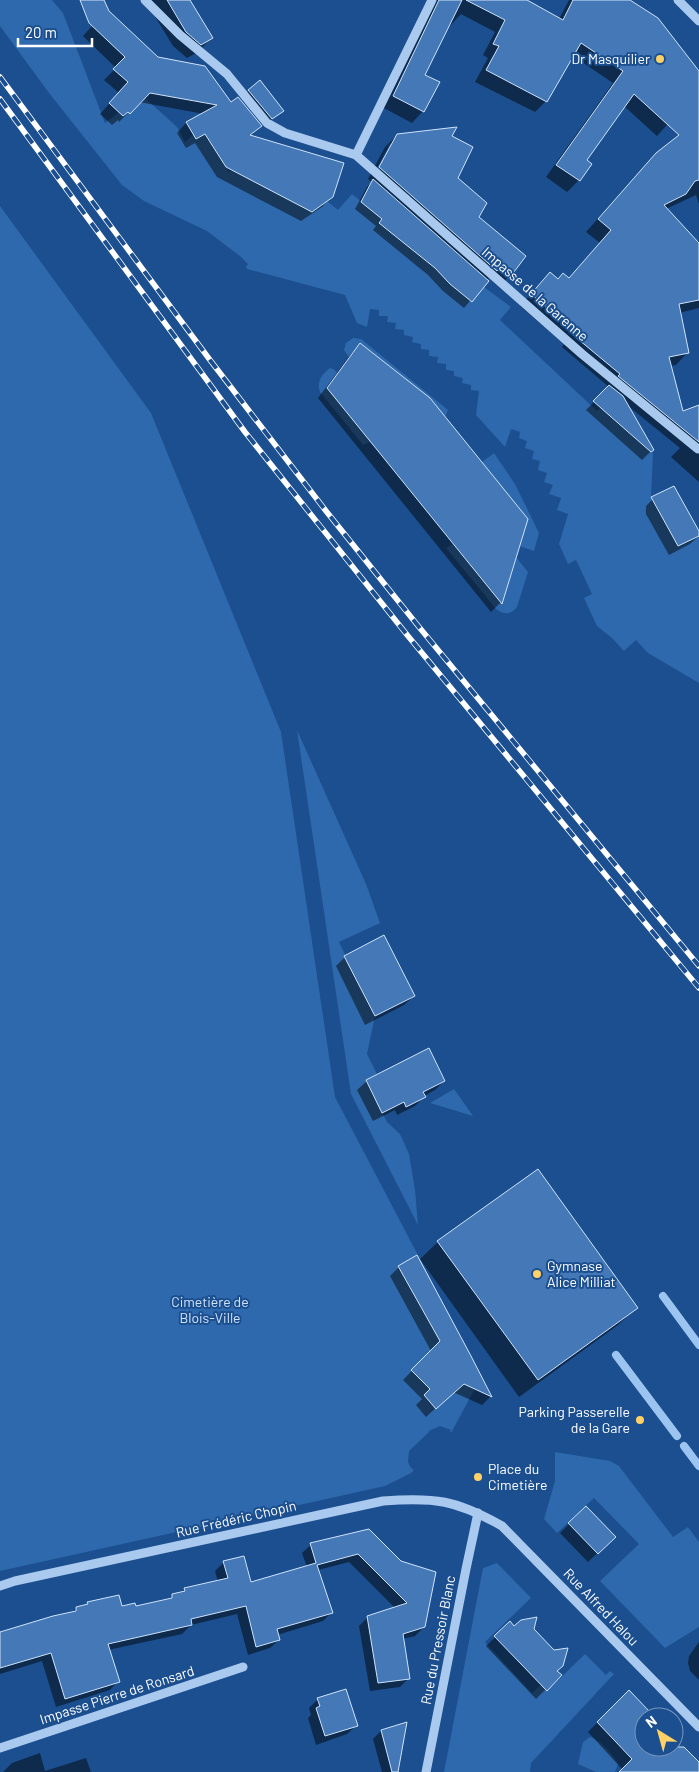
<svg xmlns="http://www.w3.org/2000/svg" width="699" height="1772" font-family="Barlow,sans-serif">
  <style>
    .green { fill: #2e69ad }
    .shadow { fill: #0007; fill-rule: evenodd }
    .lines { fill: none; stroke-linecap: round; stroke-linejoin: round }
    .stream { stroke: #9cc4f0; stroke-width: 8 }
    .building { fill: #4478b7; stroke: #cfe3fa }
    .minor { stroke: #a9c9ee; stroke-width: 9 }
    .rail-casing { stroke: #fff; stroke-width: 5.5 }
    .rail { stroke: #1b4f8f; stroke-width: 4; stroke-dasharray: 11; stroke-linecap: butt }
    .poi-dot { fill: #ffd166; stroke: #1b4f8f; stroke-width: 2 }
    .labels { text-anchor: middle; stroke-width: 4; stroke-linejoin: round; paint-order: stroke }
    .poi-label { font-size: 14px; fill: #fff; stroke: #1b4f8f; text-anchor: end }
    .street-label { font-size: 14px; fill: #fff; stroke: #1b4f8f }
    .park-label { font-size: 14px; fill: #cfe3fa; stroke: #1b4f8f }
  </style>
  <rect width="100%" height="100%" fill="#1b4f8f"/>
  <g class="green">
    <path d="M0 0H52L63 13 105 123 119 112 122 116 145 98 177 127 185 142 193 135 196 139 205 134 229 172 252 156 312 211 327 201 338 210 352 194 382 219 379 223 435 268 451 285 471 301 484 287 511 307 500 320 597 411 607 402 618 423 653 453 651 497 678 546 699 536V683L648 653 636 640 624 651 612 638 597 626 584 598 592 594 576 560 568 564 559 544 568 514 557 510 561 498 549 494 553 485 544 482 547 473 538 470 540 461 532 459 534 451 525 448 527 441 519 438 520 432 511 429 505 447 476 415 479 391 471 390V385L462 383 463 378 454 376V371L446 370V364L437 363 438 357 429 356V350L421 349V344L412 342 413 337 404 335V330L395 329 396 323 387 322 388 316H379V310L370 309 367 327 357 323 345 295 247 269 246 267 248 264 241 257 207 231 144 201 122 185 49 93 0 26Z"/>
    <path d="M0 206 151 413 281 732 335 1097 483 1379 480 1383H478L451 1433 450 1431 451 1430 440 1426 429 1431V1432L409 1451 408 1462 411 1468 414 1470 411 1473 385 1486 0 1571Z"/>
    <path d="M353 338 361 339 448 410 445 417 430 398 360 343 349 357 344 350 346 343Z"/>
    <path d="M330 368 333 369 338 373 327 388 371 442 363 445 320 392C316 382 322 374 330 368Z"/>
    <path d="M494 453 515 484 539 533 534 551 519 546 482 462Z"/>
    <path d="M453 544 501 603 516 557 528 572 517 607C511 615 504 615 496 609L446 548Z"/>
    <path d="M297 730 366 884 380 923 339 942 375 1016 367 1054 377 1074 366 1080 387 1122 400 1134 409 1154 415 1190 418 1225 351 1094Z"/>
    <path d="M454 1089 473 1116 430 1103Z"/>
    <path d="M665 1294 699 1340V1350L661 1298Z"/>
    <path d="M555 1452 610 1461 619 1466 673 1537 688 1527 699 1542V1627L665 1648 600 1581 639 1544 594 1498 557 1533 544 1519 555 1481Z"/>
    <path d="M497 1563 531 1598 485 1642 532 1693 541 1685 547 1691 585 1654 606 1675 610 1671 614 1674 531 1763 530 1772H444L483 1568Z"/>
    <path d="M590 1737C601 1740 612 1754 618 1764L615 1772H596L578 1764 583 1742Z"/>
  </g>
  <g class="shadow">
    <path d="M145 0H188L211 38 198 52 187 58 173 46Z"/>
    <path d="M434 0H525L559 19 569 0H628L699 84V89L657 136 624 106 585 161 590 165 579 180 567 192 546 177 613 83 573 56 546 101 535 112 475 82 488 58 483 55 495 32 461 14 447 29 423 75V111L412 123 382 107Z"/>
    <path d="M92 26 158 59 231 104 260 126 250 136 332 196 322 207 301 221 217 177 195 143 186 148 177 133 186 123 204 114 139 102 119 122 118 120 112 125 100 114 119 93 104 80 116 68 83 36Z"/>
    <path d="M249 91 282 111 267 123 244 95Z"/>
    <path d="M397 135 450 137 456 178 477 217 524 256 510 275 499 287 489 278 464 308 443 291 428 275 373 230 376 226 355 209 367 187 372 182 368 179 385 147ZM390 144H393L378 173 375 172Z"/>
    <path d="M699 136V204L696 195 666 209 697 242 699 240V308L679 313 688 352 676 365 670 366 682 413 699 407V482L671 457 680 448 627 405 652 450 642 460 586 410 609 387 562 347 564 344 520 306 538 286 568 279 600 243 586 232 636 176Z"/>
    <path d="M360 344 527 519 500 603 491 612 318 398 351 354Z"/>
    <path d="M655 497 699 533V536L690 544 669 555 646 514V506Z"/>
    <path d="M345 957 414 996 404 1005 365 1025 336 966Z"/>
    <path d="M367 1081H444L435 1090 424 1096V1097L415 1106 397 1115 395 1110 373 1121 357 1090Z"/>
    <path d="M438 1242 636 1308 618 1325 519 1397 420 1259Z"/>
    <path d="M399 1267 491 1396 482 1405 453 1392 426 1417 416 1405 422 1399 403 1380 431 1351 390 1276Z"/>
    <path d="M586 1507 614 1537 588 1562 560 1533Z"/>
    <path d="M369 1531 424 1627 415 1636 402 1639 409 1678 400 1687 370 1691 359 1626 368 1617 395 1608 349 1562 318 1570 332 1612 323 1621 277 1635 279 1640 270 1648 248 1655 237 1614 191 1625 182 1634 108 1650 118 1681 110 1690 56 1707 42 1661 0 1674V1634L72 1613 76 1608 85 1606 88 1603 135 1607 168 1600 172 1596 180 1594 185 1589 218 1582 215 1571 224 1562 250 1584 307 1567 302 1553 311 1545Z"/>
    <path d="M510 1623 514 1628 533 1630 556 1671 560 1675 536 1699 486 1646Z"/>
    <path d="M699 1642V1680L690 1671 688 1663 689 1656Z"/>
    <path d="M629 1691 644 1729V1747H660L699 1764V1772H621L623 1770 588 1732Z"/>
    <path d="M318 1699 357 1725 347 1734 316 1745 308 1718 311 1715 309 1708ZM318 1703H320L321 1712Z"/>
    <path d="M381 1731 397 1772H382L373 1739Z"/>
    <path d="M40 1753 45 1771 86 1758 91 1772H3L12 1763Z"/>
  </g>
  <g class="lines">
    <g class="stream">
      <path d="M663 1296 699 1345"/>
      <path d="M616 1355 677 1436"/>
      <path d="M684 1446 699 1466"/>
    </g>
  </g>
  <g class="building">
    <path d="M80 0H104L109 11 158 57 205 66 231 102 238 97 262 126 250 135 344 163 333 197 312 212 226 167 205 134 196 139 186 122 217 105 150 93 130 114 128 112 123 116 109 103 128 82 113 69 125 57 89 23Z"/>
    <path d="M167 0H190L213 38 201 45 186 32Z"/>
    <path d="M439 0H462L425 75 440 82 424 112 393 96Z"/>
    <path d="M466 0H527L563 20 573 0H630L658 18 699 71V180L695 181 686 194 664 205 699 243V300L679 304 689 353 669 357 683 411 699 405V442L618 376 620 374 573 335 575 332 531 294 550 272 558 279 563 273 569 278 611 230 598 219 656 153 679 135 634 94 587 160 592 164 580 181 556 165 623 71 581 43 547 102 486 70 499 46 493 44 505 20Z"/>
    <path d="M260 80 284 111 272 119 248 90Z"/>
    <path d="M457 127 452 136 473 147 458 178 487 203 479 217 526 256 511 276 501 267 497 271 379 167 397 134Z"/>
    <path d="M373 179 489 281 472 302 450 284 435 268 379 223 382 219 361 202Z"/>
    <path d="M360 343 430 398 528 519 502 604 327 388Z"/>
    <path d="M609 385 623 396 654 450 651 452 593 401Z"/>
    <path d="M674 486 699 531V536L678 546 651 497Z"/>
    <path d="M384 935 415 996 375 1016 344 956Z"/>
    <path d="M429 1048 445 1081 423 1092 426 1097 406 1107 404 1102 382 1113 366 1080Z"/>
    <path d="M538 1169 638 1308 538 1380 437 1241Z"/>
    <path d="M417 1255 471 1356 492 1397 464 1384 436 1409 424 1395 430 1389 411 1370 440 1341 398 1266Z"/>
    <path d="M586 1506 616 1537 598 1554 568 1523Z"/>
    <path d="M369 1529 401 1561 436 1572 425 1627 403 1634 410 1679 378 1683 367 1616 407 1603 358 1554 317 1565 333 1613 277 1629 280 1640 256 1647 246 1606 191 1619 192 1625 108 1644 120 1682 65 1699 51 1653 0 1668V1632L53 1616 76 1611V1607L88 1604 87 1602 119 1595 122 1606 135 1603 136 1606 172 1598V1594L185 1591 184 1588 228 1578 223 1561 244 1556 251 1582 316 1563 310 1543Z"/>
    <path d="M537 1617 534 1629 554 1650 568 1648 563 1666 557 1671 562 1675 547 1691 494 1636 510 1621 514 1626 521 1620Z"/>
    <path d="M346 1689 358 1726 325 1736 316 1708 320 1706 317 1698Z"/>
    <path d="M629 1690 649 1711 644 1717V1747H684L699 1762V1772H619L632 1759 597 1722Z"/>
    <path d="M407 1722 398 1772H392L381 1730Z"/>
  </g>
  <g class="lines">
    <g class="minor">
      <path d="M145 0 180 35 227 74 267 123 285 133 356 155 582 354 698 449"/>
      <path d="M678 0 699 21"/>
      <path d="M356 155 432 0"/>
      <path d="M0 1586 15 1581 383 1501C435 1497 456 1500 502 1526L699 1727"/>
      <path d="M0 1748 243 1667"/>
      <path d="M426 1772 466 1569 478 1513"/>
    </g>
    <g class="rail-casing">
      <g id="rail">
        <path d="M0 77 210 360 326 511 419 627 699 966"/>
        <path d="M0 99 245 432 408 636 699 988"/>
      </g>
    </g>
    <use href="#rail" class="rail"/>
  </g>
  <g class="poi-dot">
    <circle cx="660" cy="59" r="5"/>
    <circle cx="537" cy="1274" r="5"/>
    <circle cx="640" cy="1420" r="5"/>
    <circle cx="478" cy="1477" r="5"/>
  </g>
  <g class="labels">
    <g class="poi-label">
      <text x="650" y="64">Dr Masquilier</text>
      <text x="547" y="1271" text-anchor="start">Gymnase<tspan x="547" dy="16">Alice Milliat</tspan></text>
      <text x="630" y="1417">Parking Passerelle<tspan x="630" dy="16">de la Gare</tspan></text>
      <text x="488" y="1474" text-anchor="start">Place du<tspan x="488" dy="16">Cimetière</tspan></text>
    </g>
    <g class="street-label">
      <text transform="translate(535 294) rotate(41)" y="5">Impasse de la Garenne</text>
      <text transform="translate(236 1519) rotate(-13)" y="5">Rue Frédéric Chopin</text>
      <text transform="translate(601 1607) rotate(46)" y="5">Rue Alfred Halou</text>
      <text transform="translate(438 1640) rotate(-79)" y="5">Rue du Pressoir Blanc</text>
      <text transform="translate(117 1695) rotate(-18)" y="5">Impasse Pierre de Ronsard</text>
    </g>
    <g class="park-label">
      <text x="210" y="1307">Cimetière de<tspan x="210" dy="16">Blois-Ville</tspan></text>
    </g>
  </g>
  <g transform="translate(659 1732) rotate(323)"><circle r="24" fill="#1b4f8f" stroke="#7695bc"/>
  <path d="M0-4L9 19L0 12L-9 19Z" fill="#ffd166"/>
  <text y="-8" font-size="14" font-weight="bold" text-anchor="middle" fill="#ffffff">N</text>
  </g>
  <path d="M18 38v8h74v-8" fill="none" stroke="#ffffff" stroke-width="2.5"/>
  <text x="25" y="38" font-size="15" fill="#ffffff" stroke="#1b4f8f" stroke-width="4" paint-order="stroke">20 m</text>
</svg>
